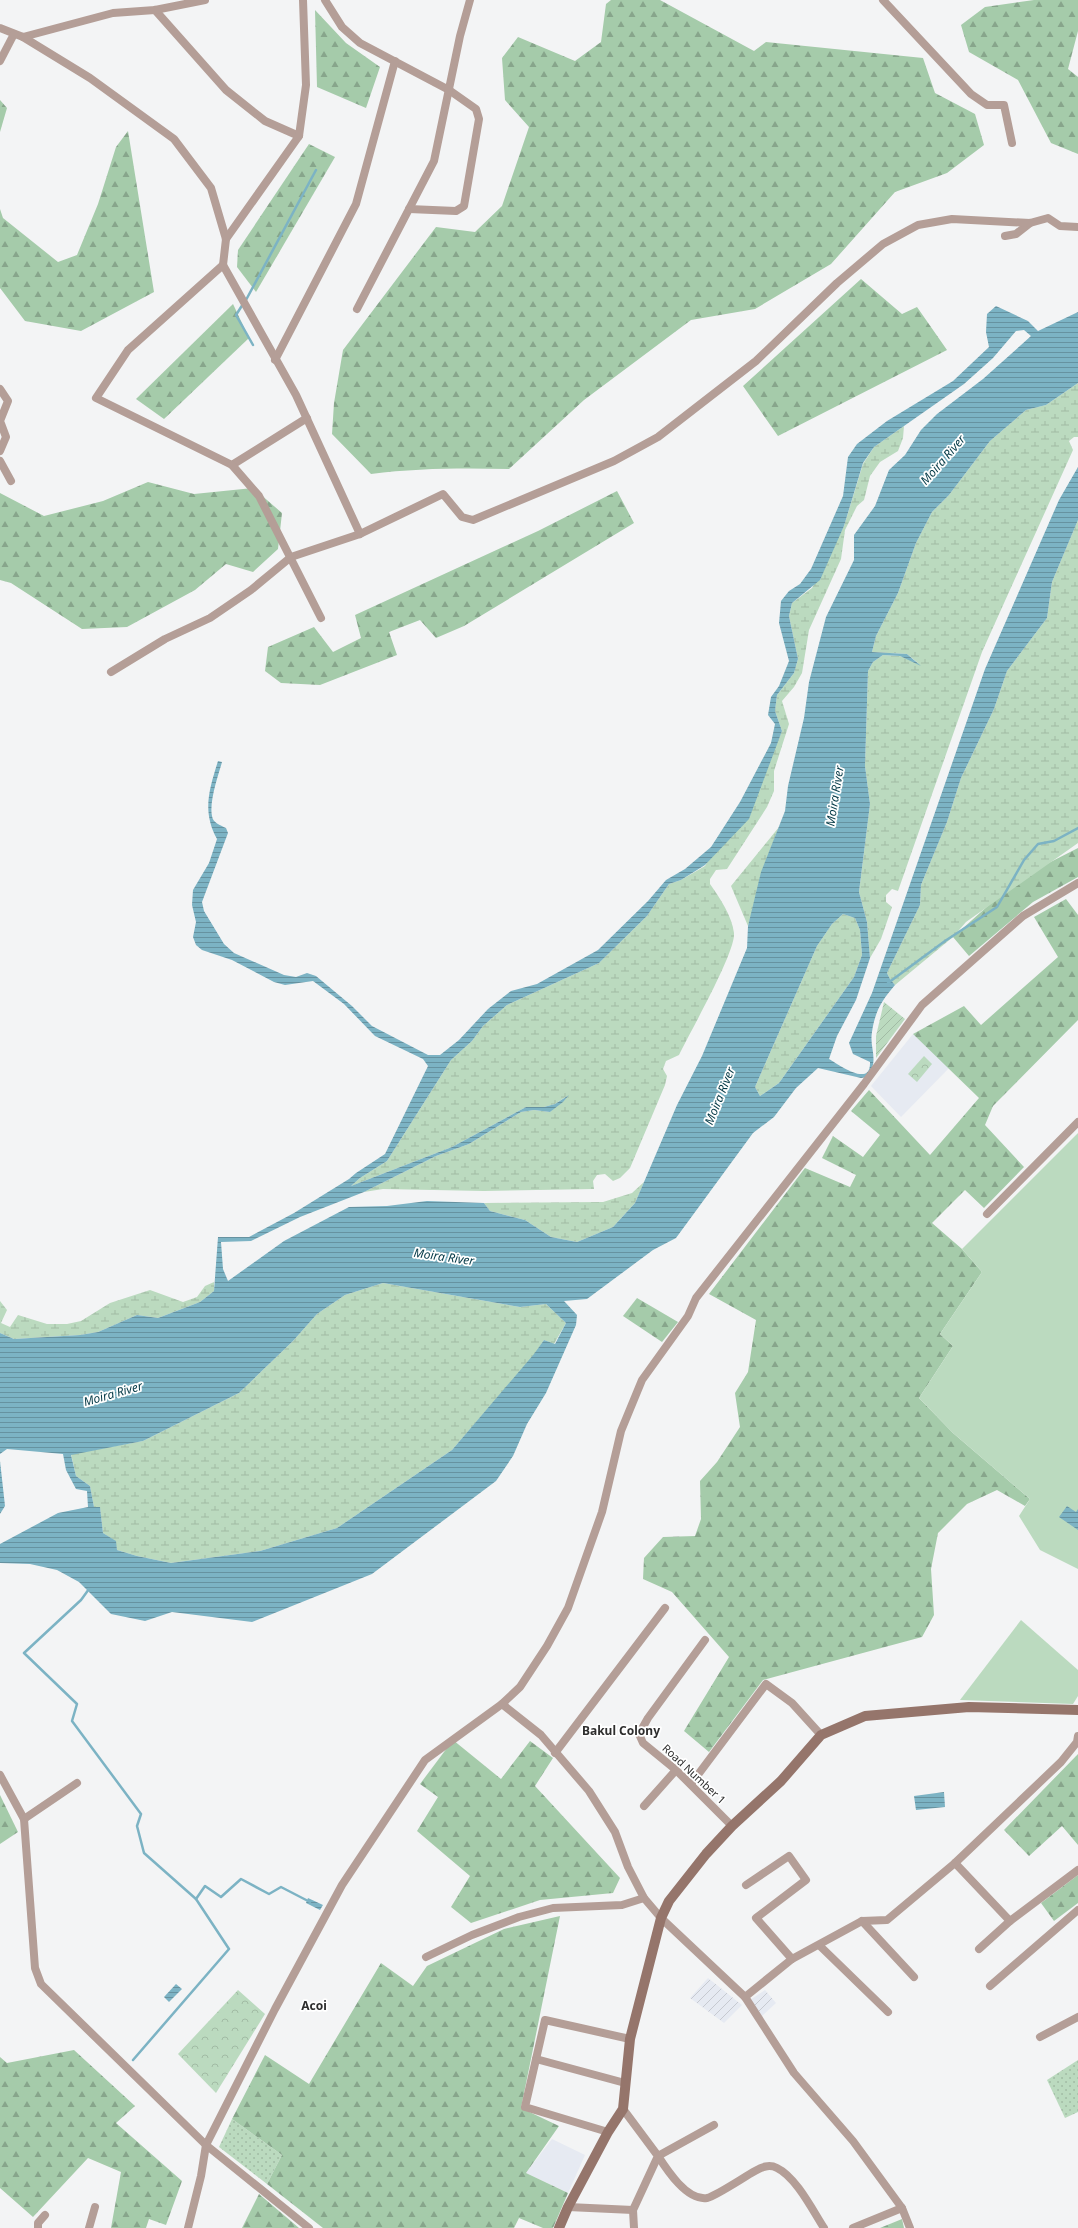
<svg xmlns="http://www.w3.org/2000/svg" width="1078" height="2228" font-family="'Noto Sans',sans-serif">
  <style>
    .built { fill: #e6eaf2 }
    .industrial { fill: url(#industrial-furrows) }
    .grass { fill: url(#grass-dots) }
    .forest { fill: url(#forest-firs) }
    .wetland { fill: url(#wetland-marsh) }
    .park { fill: url(#park-crowns) }
    .garden { fill: url(#garden-furrows) }
    .pitch { fill: #bbdabf }
    .water { fill: url(#water-rules); fill-rule: evenodd }
    .lines { fill: none; stroke-linecap: round; stroke-linejoin: round }
    .stream { stroke: #7cb3c4; stroke-width: 2.5 }
    .street { stroke: #b49e97; stroke-width: 8 }
    .secondary { stroke: #95756b; stroke-width: 10 }
    .labels { text-anchor: middle; stroke-width: 3.5; stroke-linejoin: round; paint-order: stroke }
    .street-label { font-size: 11px; fill: #2e2e2e; stroke: #fff }
    .water-label { font-size: 12px; font-style: italic; fill: #053a47; stroke: #fff }
    .neighbourhood-label { font-size: 12px; font-weight: bold; fill: #2e2e2e; stroke: #fff }
  </style>
  <defs>
    <pattern id="industrial-furrows" width="10" height="10" patternUnits="userSpaceOnUse"><rect width="10" height="10" fill="#e6eaf2"/><path d="M-1 1l2-2M0 10L10 0M9 11l2-2" fill="none" stroke="#c6c9d0"/></pattern>
    <pattern id="grass-dots" width="8" height="8" patternUnits="userSpaceOnUse"><rect width="8" height="8" fill="#bbdabf"/><path d="M2 2h.1M6 6h.1" fill="none" stroke="#a1bba4" stroke-width="1.8" stroke-linecap="round"/></pattern>
    <pattern id="forest-firs" width="22" height="20" patternUnits="userSpaceOnUse"><rect width="22" height="20" fill="#a5cbaa"/><path d="M5 1l3.5 6h-7zM16 11l3.5 6h-7z" fill="#87a58b"/></pattern>
    <pattern id="wetland-marsh" width="20" height="14" patternUnits="userSpaceOnUse"><rect width="20" height="14" fill="#bbdabf"/><path d="M1 5h8M5 5V1M11 12h8M15 12V8" fill="none" stroke="#a1bba4"/></pattern>
    <pattern id="park-crowns" width="20" height="18" patternUnits="userSpaceOnUse"><rect width="20" height="18" fill="#bbdabf"/><path d="M2 6a3 3 0 1 1 6 0M12 15a3 3 0 1 1 6 0" fill="none" stroke="#a1bba4"/></pattern>
    <pattern id="garden-furrows" width="10" height="10" patternUnits="userSpaceOnUse"><rect width="10" height="10" fill="#bbdabf"/><path d="M-1 1l2-2M0 10L10 0M9 11l2-2" fill="none" stroke="#a1bba4"/></pattern>
    <pattern id="water-rules" width="6" height="5" patternUnits="userSpaceOnUse"><rect width="6" height="5" fill="#7cb3c4"/><path d="M0 2.5h6" fill="none" stroke="#6692a0"/></pattern>
  </defs>
  <rect width="100%" height="100%" fill="#f3f4f5"/>
  <g class="built">
    <path d="M913 1034 949 1068 901 1117 871 1086Z"/>
    <path d="M552 2139 585 2155 568 2193 526 2173Z"/>
  </g>
  <g class="industrial">
    <path d="M708 1978 742 2005 724 2023 690 1998Z"/>
    <path d="M765 1990 776 2003 762 2016 750 2000Z"/>
  </g>
  <g class="grass">
    <path d="M1078 2060V2112L1065 2118 1047 2080Z"/>
    <path d="M232 2119 282 2155 267 2184 219 2147Z"/>
  </g>
  <g class="forest">
    <path d="M611 0H660L754 51 766 42 923 58 935 93 975 114 984 145 947 173 895 192 831 264 755 309 691 320 584 400 509 469C463 468 417 468 371 474L332 434 334 403 343 350 436 227 475 232 502 206 529 127 505 100 502 58 518 37 575 61 601 42 606 4Z"/>
    <path d="M1034 0H1078V31L1068 69 1078 77V154L1051 143 1018 80 969 52 961 25 985 7Z"/>
    <path d="M315 10 346 43 380 67 366 108 317 87Z"/>
    <path d="M0 100 7 108 0 132Z"/>
    <path d="M128 131 154 292 81 331 25 321 0 288V209L3 218 58 262 77 255 98 204 116 147Z"/>
    <path d="M309 144 335 157 256 292 237 267 238 250Z"/>
    <path d="M861 279 902 314 917 307 947 350 778 436 743 386Z"/>
    <path d="M233 304 249 338 164 419 136 399Z"/>
    <path d="M148 482 194 494 253 488 282 513 278 549 253 572 226 564 195 590 127 627 82 629 11 583 0 580V493L44 516 103 501Z"/>
    <path d="M617 491 634 523 464 626 436 638 420 620 389 632 397 655 320 685 281 683 265 671 268 647 314 627 333 652 361 638 355 615 538 531Z"/>
    <path d="M1078 848V877L1033 902 969 956 953 937 1019 878Z"/>
    <path d="M1066 899 1078 915V1020L993 1106 985 1125 1024 1167 984 1208 965 1190 932 1223 962 1249 982 1272 940 1334 953 1346 919 1398 953 1433 1030 1499 1025 1506 997 1490 967 1504 938 1533 931 1569 934 1615 922 1637 763 1680 709 1752 684 1731 729 1657 672 1592 643 1579 644 1558 663 1537 695 1536 701 1519 700 1481 717 1462 740 1427 735 1393 748 1372 756 1320 709 1294 805 1168 850 1187 856 1175 822 1158 833 1136 863 1157 880 1135 851 1111 869 1090 930 1155 979 1098 913 1034 964 1006 981 1025 1058 957 1034 917Z"/>
    <path d="M637 1298 678 1322 662 1342 623 1316Z"/>
    <path d="M453 1740 501 1779 530 1741 553 1758 535 1786 620 1878 613 1893 540 1900 471 1923 451 1907 470 1876 417 1831 438 1797 420 1784Z"/>
    <path d="M1078 1754V1845L1062 1826 1029 1856 1004 1830Z"/>
    <path d="M0 1795 18 1832 0 1844Z"/>
    <path d="M1078 1875V1903L1054 1921 1041 1903Z"/>
    <path d="M560 1916 521 2108 559 2126 526 2173 568 2193 553 2228H543L519 2218 514 2228H323L267 2184 282 2155 232 2119 265 2055 309 2084 381 1963 413 1986 427 1966 504 1929Z"/>
    <path d="M74 2050 135 2106 116 2123 182 2181 166 2225 149 2219 146 2228H111L121 2172 88 2158 33 2217 0 2188V2057L7 2063Z"/>
    <path d="M259 2194 299 2228H242Z"/>
    <path d="M902 2219 904 2228H880Z"/>
  </g>
  <g class="wetland">
    <path d="M1078 383V437H1074L1069 441 1073 450 982 652 898 891 892 889 886 895V902L892 907 881 939 870 958 867 922 859 892 870 804 865 766 868 671 873 662 883 655 900 656 918 663 907 654 872 652 876 636 898 593 916 543 932 512 949 495 990 441 1026 410 1046 405Z"/>
    <path d="M904 426 903 438 898 451 880 462 870 476 864 500 857 506 845 530 841 559 809 630 802 673 794 687 782 701 789 724 774 771V791L767 807 727 869 716 870 710 879V884C720 898 732 916 734 933 736 952 689 1034 679 1055L666 1061 663 1069 667 1076 665 1085 630 1168 620 1178 613 1181 605 1174 597 1175 593 1181 594 1189 484 1191 383 1189 364 1192 436 1156 469 1144 521 1112 534 1110 550 1112 567 1096 555 1104 544 1107H526L452 1147 351 1186 360 1178 387 1161 451 1060 472 1041 483 1026 507 1005 599 963 647 916 669 884 681 880 705 866 771 757 782 731 775 711 777 695 794 673 798 659 789 616 792 603 812 588 844 526 863 464 874 447Z"/>
    <path d="M1078 520V843L966 922 953 937 895 985 890 979 887 973 920 905 921 885 947 822 961 778 994 709 1007 671 1047 618 1052 582Z"/>
    <path d="M779 827 775 837 748 926 731 886Z"/>
    <path d="M843 914 855 918 860 930 862 955 854 977 779 1083 760 1096 755 1087 817 946 832 924Z"/>
    <path d="M644 1182 635 1203 613 1227 577 1242 551 1237 525 1220 490 1211 484 1203 603 1202 632 1193Z"/>
    <path d="M214 1282V1291L200 1302 158 1318 137 1315 98 1332 80 1335 14 1339 0 1333V1301L7 1310 1 1323 10 1327 18 1315 47 1324H67L81 1321 110 1303 150 1290 183 1302 197 1297 205 1286Z"/>
    <path d="M383 1283 520 1307 546 1304 566 1323 554 1344 544 1340 535 1354 452 1450 337 1528 260 1551 171 1563 137 1556 117 1550 115 1541 103 1533 100 1508 94 1507 90 1486 76 1476 71 1454 143 1441 239 1393 293 1341 317 1314 345 1295Z"/>
  </g>
  <g class="park">
    <path d="M924 1056 932 1064 917 1082 908 1074Z"/>
    <path d="M238 1990 265 2014 216 2093 178 2054Z"/>
  </g>
  <path class="garden" d="M884 1002 905 1019 876 1058V1036Z"/>
  <g class="pitch">
    <path d="M1078 1133V1569L1040 1550 1019 1516 1030 1499 953 1433 919 1398 953 1346 940 1334 982 1272 962 1249Z"/>
    <path d="M1021 1620 1078 1670V1696L1073 1704 960 1700Z"/>
  </g>
  <g class="water">
    <path d="M996 306 1028 321 1038 331 1078 312V383L1046 405 1026 410 990 441 949 495 932 512 916 543 898 593 876 636 872 652 907 654 921 666 900 656 883 655 873 662 868 671 865 766 870 804 859 892 867 922 870 958 856 1000 837 1036 829 1059C839 1065 871 1088 870 1062L853 1054 849 1043 872 993 985 669 1059 500 1078 467V520L1052 582 1047 618 1007 671 994 709 961 778 947 822 921 885 920 905 887 973 890 979 895 985C882 1000 875 1011 872 1032 869 1049 880 1060 867 1077L861 1078 818 1068 796 1088 774 1117 753 1133 676 1238 653 1250 587 1299 564 1301 577 1315 576 1325 546 1393 527 1424 513 1456 496 1481 372 1574 252 1622 172 1612 145 1621 111 1614 79 1582 57 1570 30 1564 0 1563V1544L58 1513 88 1507 87 1491 76 1489 66 1470 63 1454 7 1449 0 1454V1333L14 1339 80 1335 98 1332 137 1315 158 1318 200 1302 214 1291 218 1237H249L294 1213 349 1179 356 1173 385 1154 428 1066 423 1059 375 1036 344 1004 313 981 285 985 274 982 232 960 202 950 196 945 193 937 196 922 192 905 193 890 209 863 217 839C202 812 209 790 218 761L222 762C218 776 209 802 212 816 213 823 220 825 226 828L228 833 202 902 204 911 224 944 234 953 284 975 296 977 307 973 316 976 352 1006 372 1026 428 1055H440L459 1040 488 1009 511 991 537 984 598 950 648 901 666 880 685 869 711 847 740 802 771 743 775 724 768 715 771 697 779 686 789 661 779 623 781 601 789 591 800 584 811 569 843 496 848 457 857 444 887 421 953 381 989 347 986 332 987 314ZM1024 330 1031 336 983 379 937 414 921 430 905 455 889 470 875 506 854 535V560L826 617 809 682 804 718 788 786 785 811 761 872 748 926 747 948 702 1056 677 1105 635 1203 613 1227 577 1242 551 1237 525 1220 490 1211 484 1203 427 1201 387 1206 349 1207 284 1241 228 1281 223 1269 221 1242 251 1241 300 1217 364 1192 436 1156 469 1144 521 1112 534 1110 550 1112 563 1102 569 1095 555 1104 544 1107H526L452 1147 351 1186 360 1178 387 1161 451 1060 472 1041 483 1026 507 1005 599 963 647 916 669 884 681 880 705 865 749 819 782 731 775 711 777 695 794 673 798 659 789 616 792 603 820 580 844 526 863 463 874 447 964 384 993 358 1016 331ZM843 914 855 918 860 930 862 955 854 977 779 1083 760 1096 755 1087 817 946 832 924ZM383 1283 520 1307 546 1304 566 1323 555 1344 544 1340 534 1354 452 1450 337 1528 260 1551 171 1563 137 1556 117 1550 116 1541 103 1533 100 1507H94L90 1486 76 1476 71 1455 143 1441 239 1393 293 1341 317 1314 345 1295Z"/>
    <path d="M0 1461 5 1506 0 1514Z"/>
    <path d="M1067 1506 1076 1512 1078 1509V1530L1059 1517Z"/>
    <path d="M944 1792 945 1807 916 1810 914 1796Z"/>
    <path d="M308 1898 323 1905 320 1910 306 1903Z"/>
    <path d="M176 1984 182 1989 169 2002 164 1997Z"/>
  </g>
  <g class="lines">
    <g class="stream">
      <path d="M246 300 316 170"/>
      <path d="M243 304 236 315 253 345"/>
      <path d="M888 983 945 941 997 907 1024 860 1038 844 1054 841 1078 828"/>
      <path d="M89 1589 81 1600 24 1653 77 1704 72 1721 141 1814 137 1826 144 1853 196 1899 205 1886 221 1897 241 1879 269 1894 281 1887 310 1902"/>
      <path d="M133 2060 229 1949 196 1899"/>
    </g>
    <g class="street">
      <path d="M325 0 342 27 360 43 449 90 476 109 479 119 464 206 456 211 409 209"/>
      <path d="M883 0 971 94 987 105H1004L1012 143"/>
      <path d="M155 10 226 90 265 121 299 136"/>
      <path d="M0 28 23 37 113 13 155 10 205 0"/>
      <path d="M23 37 90 78 174 139 211 188 226 239 223 265 296 395 360 534"/>
      <path d="M0 61 14 34"/>
      <path d="M1005 236 1016 234 1030 223"/>
      <path d="M226 239 299 136 306 85 303 0"/>
      <path d="M223 265 128 350 96 398 232 465 307 418"/>
      <path d="M357 309 434 161 460 36 470 0"/>
      <path d="M275 360 356 204 395 61"/>
      <path d="M0 389 8 401 0 421 6 437 0 451"/>
      <path d="M0 461 11 481"/>
      <path d="M232 465 259 496 321 618"/>
      <path d="M111 672 165 639 210 618 251 590 291 557 360 534 443 494 462 517 473 520 614 461 658 437 756 361 837 283 883 244 918 225 952 219 1030 223 1048 218 1060 226 1078 227"/>
      <path d="M987 1214 1078 1122"/>
      <path d="M705 1640 648 1718 639 1734 643 1743 676 1770 732 1826"/>
      <path d="M502 1704 541 1735 589 1791 615 1832 628 1867 644 1898 661 1918 745 1997 794 2073 853 2141 902 2208 910 2228"/>
      <path d="M555 1753 665 1608"/>
      <path d="M0 1775 24 1819 35 1968 41 1984 206 2145 309 2228"/>
      <path d="M691 1784 766 1684 792 1703 821 1735"/>
      <path d="M644 1806 676 1770"/>
      <path d="M24 1819 77 1783"/>
      <path d="M955 1863 1010 1921"/>
      <path d="M746 1885 789 1856 806 1880 756 1918 792 1959"/>
      <path d="M862 1921 914 1977"/>
      <path d="M820 1946 888 2012"/>
      <path d="M979 1949 1010 1921 1078 1870"/>
      <path d="M426 1957 472 1935 519 1917 553 1908 622 1905 644 1898"/>
      <path d="M990 1986 1078 1910"/>
      <path d="M745 1997 792 1959 862 1921 887 1920 955 1863 1061 1762 1077 1742 1078 1736"/>
      <path d="M1040 2037 1078 2017"/>
      <path d="M536 2059 625 2083"/>
      <path d="M623 2109 658 2156 633 2210 634 2228"/>
      <path d="M714 2125 658 2156C667 2170 687 2201 707 2198 716 2196 744 2177 755 2171 762 2167 769 2164 777 2168 796 2177 813 2211 824 2228"/>
      <path d="M608 2132 525 2107 545 2020 630 2039"/>
      <path d="M568 2207 633 2210"/>
      <path d="M38 2228V2223L45 2215"/>
      <path d="M89 2228 95 2207"/>
      <path d="M188 2228 201 2176 206 2145 275 2009 342 1885 425 1760 502 1704 520 1687 547 1646 568 1608 602 1512 621 1431 642 1380 688 1316 696 1298 864 1084 922 1005 1023 916 1078 883"/>
      <path d="M853 2228 902 2208"/>
    </g>
    <path class="secondary" d="M559 2228 568 2207 608 2132 623 2109 630 2039 661 1918 669 1901 706 1854 732 1826 781 1781 821 1735 865 1716 969 1707 1078 1710"/>
  </g>
  <g class="labels">
    <g class="street-label">
      <text transform="translate(694 1774) rotate(43)" y="4">Road Number 1</text>
    </g>
    <g class="water-label">
      <text transform="translate(943 460) rotate(-49)" y="4">Moira River</text>
      <text transform="translate(835 796) rotate(-81)" y="4">Moira River</text>
      <text transform="translate(720 1096) rotate(-68)" y="4">Moira River</text>
      <text transform="translate(444 1257) rotate(8)" y="4">Moira River</text>
      <text transform="translate(113 1394) rotate(-16)" y="4">Moira River</text>
    </g>
    <g class="neighbourhood-label">
      <text x="621" y="1735">Bakul Colony</text>
      <text x="314" y="2010">Acoi</text>
    </g>
  </g>
</svg>
